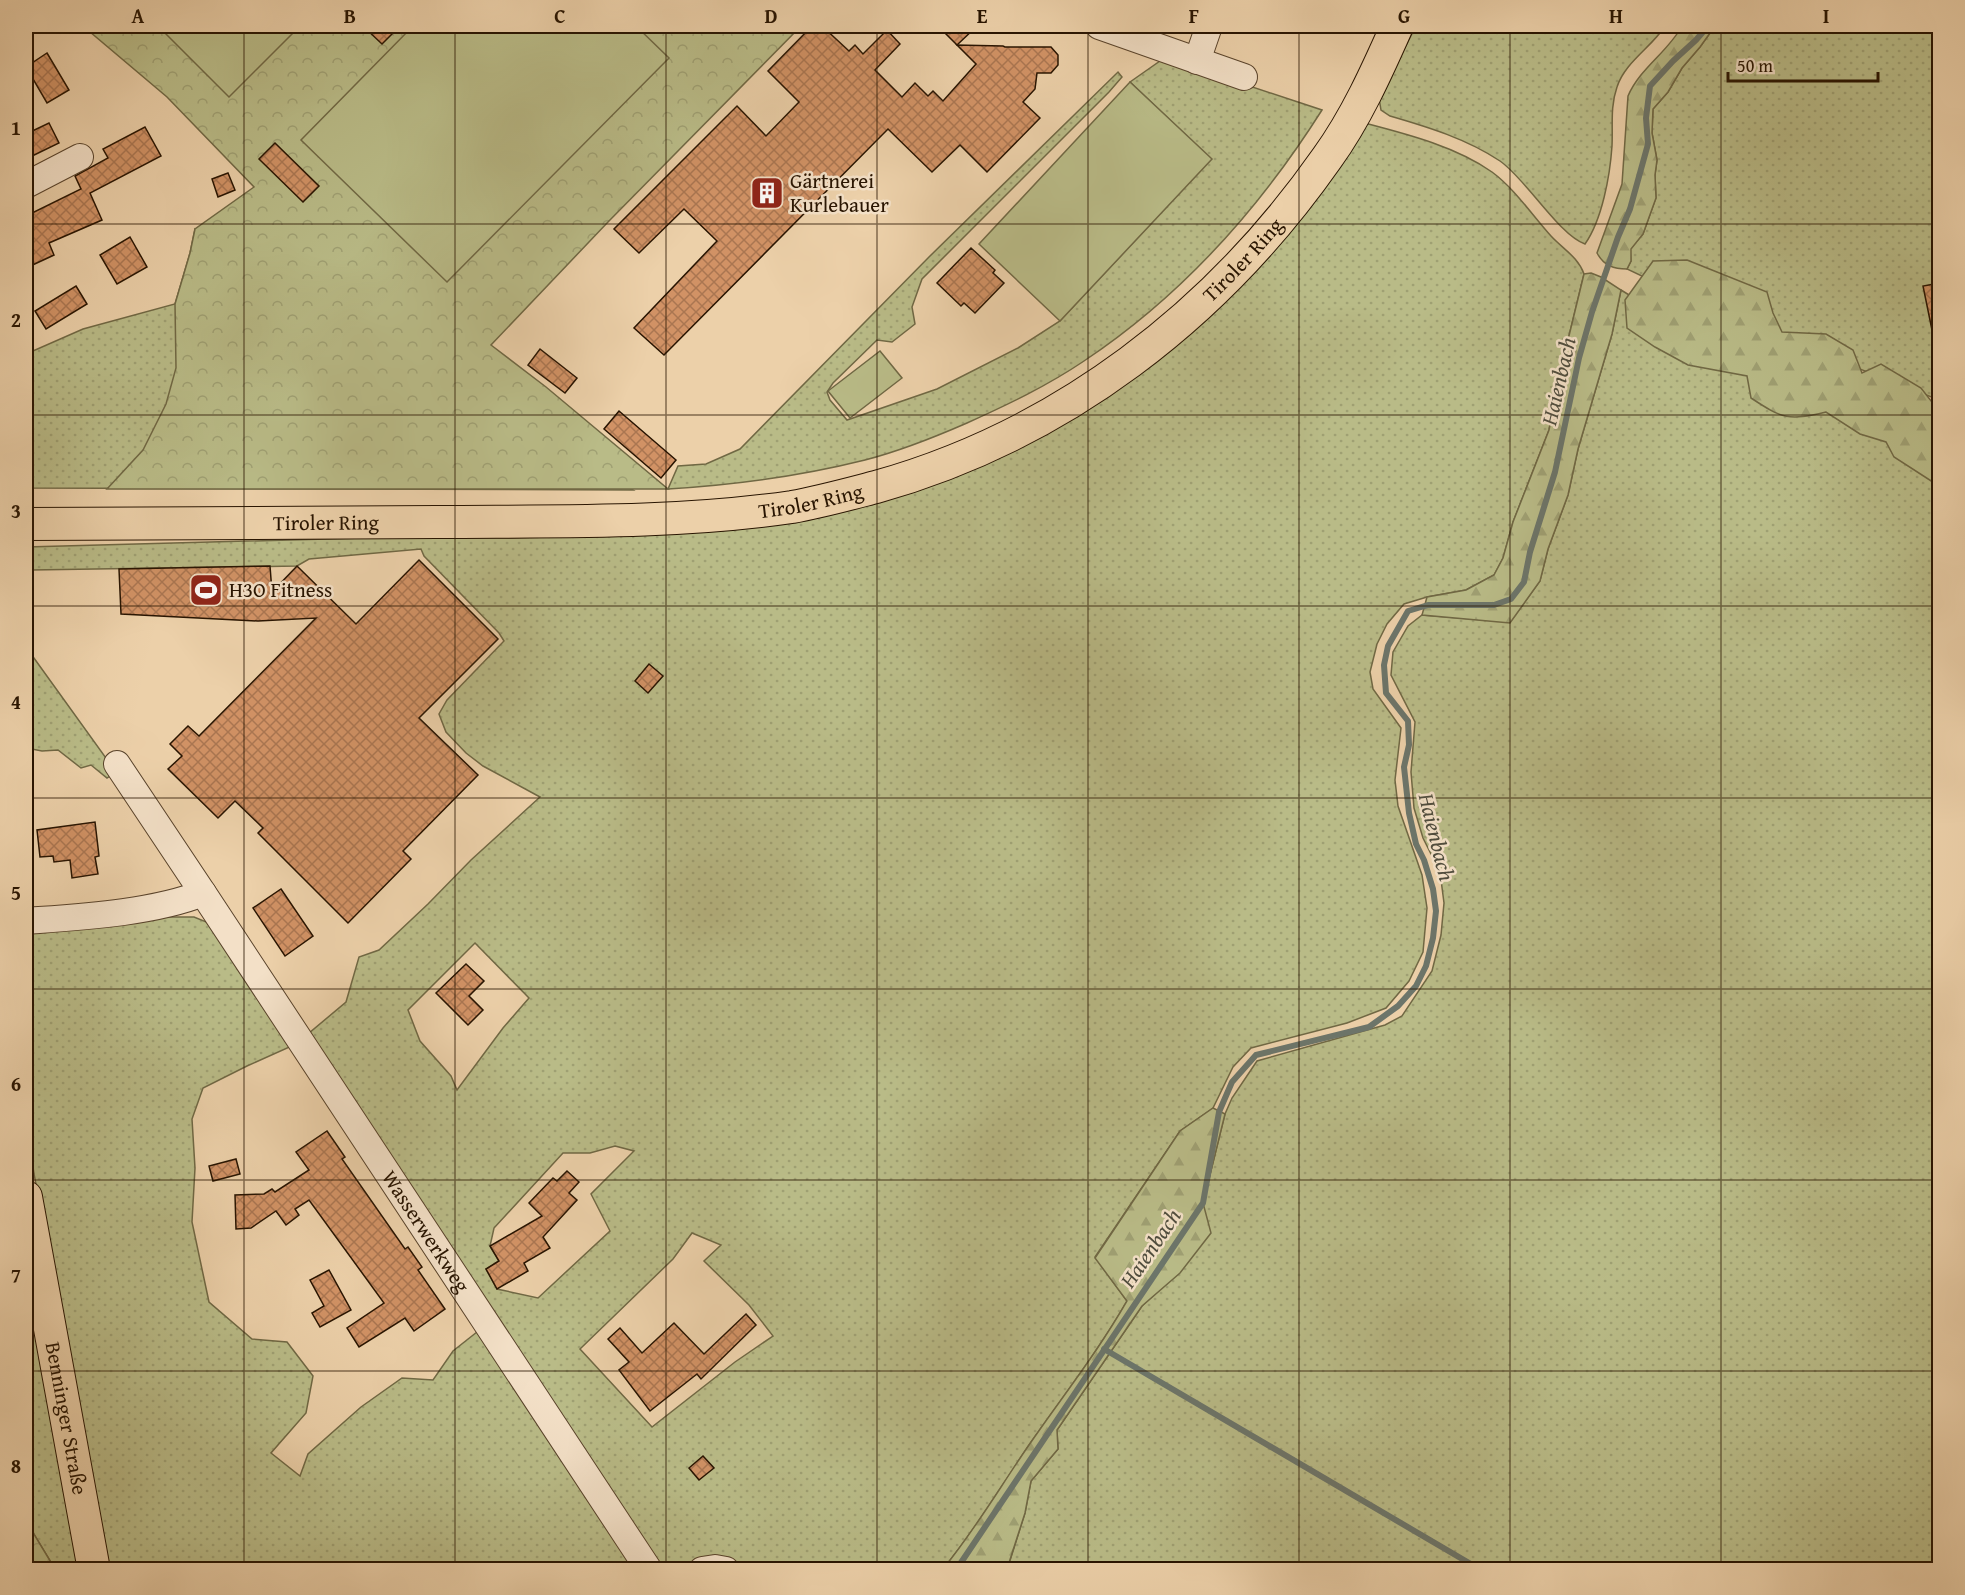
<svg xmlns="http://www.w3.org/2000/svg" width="1965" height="1595" font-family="'Gentium Book Plus',serif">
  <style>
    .grass { fill: url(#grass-dots); stroke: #706844; stroke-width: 1.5; fill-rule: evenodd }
    .forest { fill: url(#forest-firs); stroke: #706844; stroke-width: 1.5 }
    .park { fill: url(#park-crowns); stroke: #706844; stroke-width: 1.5 }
    .garden { fill: #b9bb87; stroke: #706844; stroke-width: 1.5 }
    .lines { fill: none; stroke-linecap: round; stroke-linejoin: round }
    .stream { stroke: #6c756a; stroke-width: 6 }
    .building { fill: url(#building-cross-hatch); stroke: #281401; stroke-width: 1.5 }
    .minor-casing { stroke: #59432b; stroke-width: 28 }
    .major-casing { stroke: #281401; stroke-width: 34 }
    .minor { stroke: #f3e0c7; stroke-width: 26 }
    .major { stroke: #ecd0a9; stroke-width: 32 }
    .grid { fill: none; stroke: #281401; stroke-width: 1.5; stroke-opacity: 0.55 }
    .labels { text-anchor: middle; stroke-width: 5; stroke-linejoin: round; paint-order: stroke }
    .poi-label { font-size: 21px; fill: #281401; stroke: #f3e0c7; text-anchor: start }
    .street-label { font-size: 21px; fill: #281401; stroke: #f3e0c7 }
    .water-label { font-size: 22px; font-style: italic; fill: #504d3e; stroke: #f3e0c7 }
    .neatline { fill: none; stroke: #281401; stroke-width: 2 }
    .grid-label { font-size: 20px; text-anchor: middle; font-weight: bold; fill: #281401 }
  </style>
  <defs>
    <pattern id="grass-dots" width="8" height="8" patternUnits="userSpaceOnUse" patternTransform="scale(1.5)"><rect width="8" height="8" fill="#b9bb87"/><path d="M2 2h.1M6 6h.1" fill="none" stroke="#9fa073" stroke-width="1.8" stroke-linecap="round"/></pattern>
    <pattern id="forest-firs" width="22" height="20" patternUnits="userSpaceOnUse" patternTransform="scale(1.5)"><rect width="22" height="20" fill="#b9bb87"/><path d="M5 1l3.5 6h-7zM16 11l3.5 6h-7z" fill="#9fa073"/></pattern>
    <pattern id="park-crowns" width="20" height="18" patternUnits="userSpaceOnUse" patternTransform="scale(1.5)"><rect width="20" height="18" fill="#b9bb87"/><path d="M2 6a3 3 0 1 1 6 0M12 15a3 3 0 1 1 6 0" fill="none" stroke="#9fa073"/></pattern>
    <pattern id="building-cross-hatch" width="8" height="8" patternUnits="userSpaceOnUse" patternTransform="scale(1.5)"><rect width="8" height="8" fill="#d19265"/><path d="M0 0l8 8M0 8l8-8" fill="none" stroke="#aa7651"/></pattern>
  </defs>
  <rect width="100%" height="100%" fill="#ecd0a9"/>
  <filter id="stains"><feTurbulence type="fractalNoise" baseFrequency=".00333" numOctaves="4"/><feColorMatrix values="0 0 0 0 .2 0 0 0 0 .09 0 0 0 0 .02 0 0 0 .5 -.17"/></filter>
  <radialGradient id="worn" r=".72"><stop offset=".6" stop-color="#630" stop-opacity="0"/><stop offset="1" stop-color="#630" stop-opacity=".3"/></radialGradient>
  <g class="grass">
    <path d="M1416 26H1665C1652 47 1625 62 1617 87 1610 107 1613 126 1612 146 1610 176 1602 220 1585 244 1559 235 1526 179 1500 161 1467 139 1428 127 1390 116L1381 110 1379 98Z"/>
    <path d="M1715 26H1939V400L1732 319 1627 269 1631 261 1630 249 1643 234 1656 198 1655 175 1657 160 1652 133 1653 109 1668 92 1682 68 1700 47Z"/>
    <path d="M1160 61 1186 65 1322 110C1260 208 1180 297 1084 361 1047 386 1007 405 967 423 935 437 900 451 865 460 801 476 735 485 668 489L678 466 706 464 740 449 929 257 1118 72 1122 77 1109 92 922 279 912 307 915 324 892 342 877 340 833 383 827 392 830 400 847 420 937 389 1018 348 1060 321 1211 159 1130 82Z"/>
    <path d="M1368 124C1410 135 1456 147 1492 172 1515 189 1532 215 1551 236 1563 249 1578 257 1584 274L1559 377 1549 430 1513 522 1503 558 1494 575 1466 590 1427 597 1404 604 1387 624 1377 644 1370 672 1373 689 1401 728 1395 780 1398 806 1422 875 1427 908 1423 952 1409 981 1386 1008 1347 1023 1251 1048 1233 1067 1213 1108 1180 1131 1095 1257 1127 1301C1098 1351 1063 1397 1029 1445 1001 1487 975 1530 943 1569H827L820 1563 814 1570 735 1569 694 1566 681 1569H667L658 1565 308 1034 346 1002 359 957 379 950 428 904 471 860 540 797 483 766 466 753 446 732 439 714 447 700 504 641 499 633 424 556 421 549 309 559 297 566 31 570 26 582V547L400 537 512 538 662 534 1053 428 1100 402 1160 358 1211 315 1256 269 1361 128ZM475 943 529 998 503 1028 457 1090 451 1076 420 1041 408 1010ZM615 1146 634 1151 591 1194 610 1231 538 1298 497 1289 486 1269 499 1261 490 1246 494 1228 563 1153H590ZM692 1233 721 1245 704 1261 749 1305 773 1336 735 1362 652 1427 580 1349 673 1259Z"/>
    <path d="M195 229 633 490 26 488V354L83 329 175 304 190 253Z"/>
    <path d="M1621 290 1673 322 1939 465V1569L1007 1570 1025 1513 1031 1481 1058 1449 1057 1430 1142 1306 1157 1292 1203 1203 1225 1114 1232 1098 1257 1061 1385 1025 1402 1016 1432 971 1441 935 1444 903 1440 872 1423 838 1414 808 1411 772 1415 722 1391 675 1393 652 1408 626 1422 615 1510 622 1540 581 1548 549 1568 495 1578 449 1612 334Z"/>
    <path d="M26 647 116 772 107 778 91 765 81 768 58 750 42 751 26 748Z"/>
    <path d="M169 917H194L209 923 294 1045 247 1066 203 1088 192 1119 195 1168 192 1222 209 1302 252 1339 287 1342 313 1376 306 1413 271 1453 300 1476 308 1454 361 1407 402 1378 433 1380 453 1351 482 1328 642 1569H110L34 1174 26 1119V931L128 919Z"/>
    <path d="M26 1250 83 1569H52V1564L26 1521Z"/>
  </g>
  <g class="forest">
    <path d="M1682 26H1715L1700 47 1682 68 1668 92 1653 109 1652 133 1657 160 1655 175 1656 198 1643 234 1631 249V261L1627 269C1614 269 1604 266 1597 253L1622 184 1628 96C1640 68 1668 52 1682 26Z"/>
    <path d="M1687 260 1767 292 1773 313 1782 332 1826 334 1853 350 1862 373 1881 364 1921 388 1939 411V486L1894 457 1886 442 1860 434 1826 412C1788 421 1783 419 1751 398L1747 376 1688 365 1655 347 1627 328 1625 300 1653 261Z"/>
    <path d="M1591 273 1601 277 1621 290 1612 334 1578 449 1568 495 1548 549 1540 581 1510 623 1422 615 1427 597 1466 590 1494 575 1503 558 1513 522 1549 430 1559 377 1584 274Z"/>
    <path d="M1213 1108 1225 1114 1203 1203 1211 1233 1180 1273 1142 1306 1057 1430 1058 1449 1031 1481 1025 1513 1007 1569H943C975 1530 1000 1487 1029 1445 1062 1397 1098 1352 1127 1301L1095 1258 1180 1131Z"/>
  </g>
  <g class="park">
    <path d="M83 26H801L608 222 491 345 546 387 668 489H107L143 450 166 404 176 368 175 304 190 253 195 229 254 187 167 97Z"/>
    <path d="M26 1521 52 1564V1569H26Z"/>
  </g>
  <g class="garden">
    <path d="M158 26H300L229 97Z"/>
    <path d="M413 26H636L669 58 447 282 301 140Z"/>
    <path d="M1130 82 1212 159 1060 321 979 244Z"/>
    <path d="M880 351 902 378 850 418 828 391Z"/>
  </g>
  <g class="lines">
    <g class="stream">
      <path d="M1104 1349 1481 1570"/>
      <path d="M956 1570 1203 1203 1219 1112 1232 1082 1256 1055 1369 1027 1398 1006 1416 986 1426 966 1433 938 1436 911 1433 889 1424 860 1416 844 1409 813 1404 767 1409 745 1408 721 1386 693 1384 665 1388 646 1408 611 1428 605H1494L1511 599 1524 582 1530 552 1555 472 1579 358 1592 312 1618 237 1630 209 1648 144 1646 118 1650 86 1673 61 1696 40 1708 26"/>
    </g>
  </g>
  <g class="building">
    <path d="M363 26H400L382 44Z"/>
    <path d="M812 26H822L849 51 855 45 863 54 887 30 900 44 875 70 902 97 915 83 928 96 933 91 943 101 976 64 957 45 1003 46 1005 47H1051L1058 55V65L1051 73H1037L1035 89 1023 102 1040 118 987 172 960 145 932 172 888 129 664 355 634 328 717 241 684 209 639 253 614 229 737 106 766 136 799 102 768 71Z"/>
    <path d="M938 26H977L957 45Z"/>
    <path d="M47 53 69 90 47 103 26 67Z"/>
    <path d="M49 123 59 143 26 159V134Z"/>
    <path d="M145 127 161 156 90 193 102 220 49 243 54 255 26 268V216L81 189 75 176 108 158 103 149Z"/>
    <path d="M275 143 319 186 303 202 259 159Z"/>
    <path d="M228 173 235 190 218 197 212 179Z"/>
    <path d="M130 237 147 267 117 284 100 255Z"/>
    <path d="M971 248 995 270 993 273 1004 283 975 313 964 303 961 306 937 283Z"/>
    <path d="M1940 283V330H1932L1923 286Z"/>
    <path d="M76 286 87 304 46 329 35 311Z"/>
    <path d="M540 349 577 378 565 393 528 365Z"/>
    <path d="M619 411 676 460 661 478 604 429Z"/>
    <path d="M419 560 498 639 419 718 478 775 403 851 411 859 348 923 258 833 263 828 235 801 218 818 168 769 182 756 170 744 188 726 199 736 316 618 258 621 121 614 119 569 270 566 272 592 297 566 356 624Z"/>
    <path d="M649 664 663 676 648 693 635 681Z"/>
    <path d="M95 822 99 856 95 857 98 874 72 878 70 860 54 862 53 856 40 857 37 830Z"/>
    <path d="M281 889 313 936 285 956 253 908Z"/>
    <path d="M466 964 484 981 469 996 483 1010 468 1025 436 993Z"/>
    <path d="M327 1131 345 1157 342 1159 405 1249 408 1247 422 1267 418 1270 445 1309 414 1331 405 1318 359 1347 347 1328 384 1303 309 1200 295 1209 299 1215 286 1225 276 1211 251 1228 236 1229 235 1195 264 1194 272 1189 275 1192 309 1170 296 1152Z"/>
    <path d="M236 1159 240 1174 213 1181 209 1166Z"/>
    <path d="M567 1171 579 1182 569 1193 577 1200 543 1237 550 1248 524 1263 528 1271 497 1289 486 1269 499 1261 490 1246 542 1216 529 1203 553 1178 557 1181Z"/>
    <path d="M329 1270 351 1310 320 1327 312 1313 324 1306 310 1280Z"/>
    <path d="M746 1314 756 1325 701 1379 697 1374 650 1411 619 1370 629 1362 608 1339 620 1328 642 1353 674 1323 704 1354Z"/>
    <path d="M703 1456 714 1468 699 1480 689 1468Z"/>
  </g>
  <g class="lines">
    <g class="minor-casing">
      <g id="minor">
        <path d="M1099 26 1244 77"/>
        <path d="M1197 61 1209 26"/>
        <path d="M26 185 80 157"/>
        <path d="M117 764 203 893"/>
        <path id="s1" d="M26 921C79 917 153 913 203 893L649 1570"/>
        <path d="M702 1570 715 1568 726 1570"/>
      </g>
    </g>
    <g class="major-casing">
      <g id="major">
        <path id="s2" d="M26 524C163 524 300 523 437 522 555 521 675 524 792 507 820 502 849 494 876 487 1062 435 1217 315 1327 158 1356 118 1377 71 1397 26"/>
        <path id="s3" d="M26 1197 94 1570"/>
      </g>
    </g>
    <use href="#minor" class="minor"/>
    <use href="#major" class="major"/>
  </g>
  <path class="grid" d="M244 26V1570M455 26V1570M666 26V1570M877 26V1570M1088 26V1570M1299 26V1570M1510 26V1570M1721 26V1570M26 224H1940M26 415H1940M26 606H1940M26 798H1940M26 989H1940M26 1180H1940M26 1371H1940"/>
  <defs>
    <g id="building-square" transform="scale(1.725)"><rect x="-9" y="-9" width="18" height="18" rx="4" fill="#8f2418" stroke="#f3e0c7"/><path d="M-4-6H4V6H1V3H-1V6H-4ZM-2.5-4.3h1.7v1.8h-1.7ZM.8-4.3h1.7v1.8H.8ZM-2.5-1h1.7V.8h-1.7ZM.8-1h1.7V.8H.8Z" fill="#fff"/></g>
    <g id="stadium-square" transform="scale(1.725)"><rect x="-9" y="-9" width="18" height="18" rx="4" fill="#8f2418" stroke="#f3e0c7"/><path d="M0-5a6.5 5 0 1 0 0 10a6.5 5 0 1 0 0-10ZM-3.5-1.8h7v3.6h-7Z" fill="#fff"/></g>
  </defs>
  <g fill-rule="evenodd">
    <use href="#building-square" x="767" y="193"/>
    <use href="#stadium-square" x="206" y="590"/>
  </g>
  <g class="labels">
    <g class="poi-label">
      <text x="790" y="188">Gärtnerei<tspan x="790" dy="24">Kurlebauer</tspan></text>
      <text x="229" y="597">H3O Fitness</text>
    </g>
    <g class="street-label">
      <text dy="7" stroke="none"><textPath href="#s2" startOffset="1290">Tiroler Ring</textPath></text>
      <text dy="7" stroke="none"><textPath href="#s2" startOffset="786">Tiroler Ring</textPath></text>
      <text dy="7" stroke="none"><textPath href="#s2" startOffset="300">Tiroler Ring</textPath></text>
      <text dy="7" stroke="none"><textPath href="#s1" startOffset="585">Wasserwerkweg</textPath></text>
      <text dy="7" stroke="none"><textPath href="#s3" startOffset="225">Benninger Straße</textPath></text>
    </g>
    <g class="water-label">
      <text transform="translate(1558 381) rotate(-77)" y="8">Haienbach</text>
      <text transform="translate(1437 837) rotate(76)" y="8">Haienbach</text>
      <text transform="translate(1150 1248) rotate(-56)" y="8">Haienbach</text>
    </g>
  </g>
  <rect width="1965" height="1595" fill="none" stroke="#ecd0a9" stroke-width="66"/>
  <path d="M1728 72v9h150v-9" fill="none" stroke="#281401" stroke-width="3"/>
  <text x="1737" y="72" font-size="18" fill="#281401" stroke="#f3e0c7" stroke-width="4.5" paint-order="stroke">50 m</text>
  <rect x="33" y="33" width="1899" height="1529" class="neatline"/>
  <g class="grid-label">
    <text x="138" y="23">A</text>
    <text x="350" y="23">B</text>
    <text x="560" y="23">C</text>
    <text x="771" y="23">D</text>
    <text x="982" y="23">E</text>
    <text x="1194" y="23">F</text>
    <text x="1404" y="23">G</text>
    <text x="1616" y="23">H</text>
    <text x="1826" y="23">I</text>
    <text x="16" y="135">1</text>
    <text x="16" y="327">2</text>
    <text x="16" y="518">3</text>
    <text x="16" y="709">4</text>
    <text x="16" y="900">5</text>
    <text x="16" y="1091">6</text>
    <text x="16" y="1282">7</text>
    <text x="16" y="1473">8</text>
  </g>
  <rect width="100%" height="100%" filter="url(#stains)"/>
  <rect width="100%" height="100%" fill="url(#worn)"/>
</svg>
